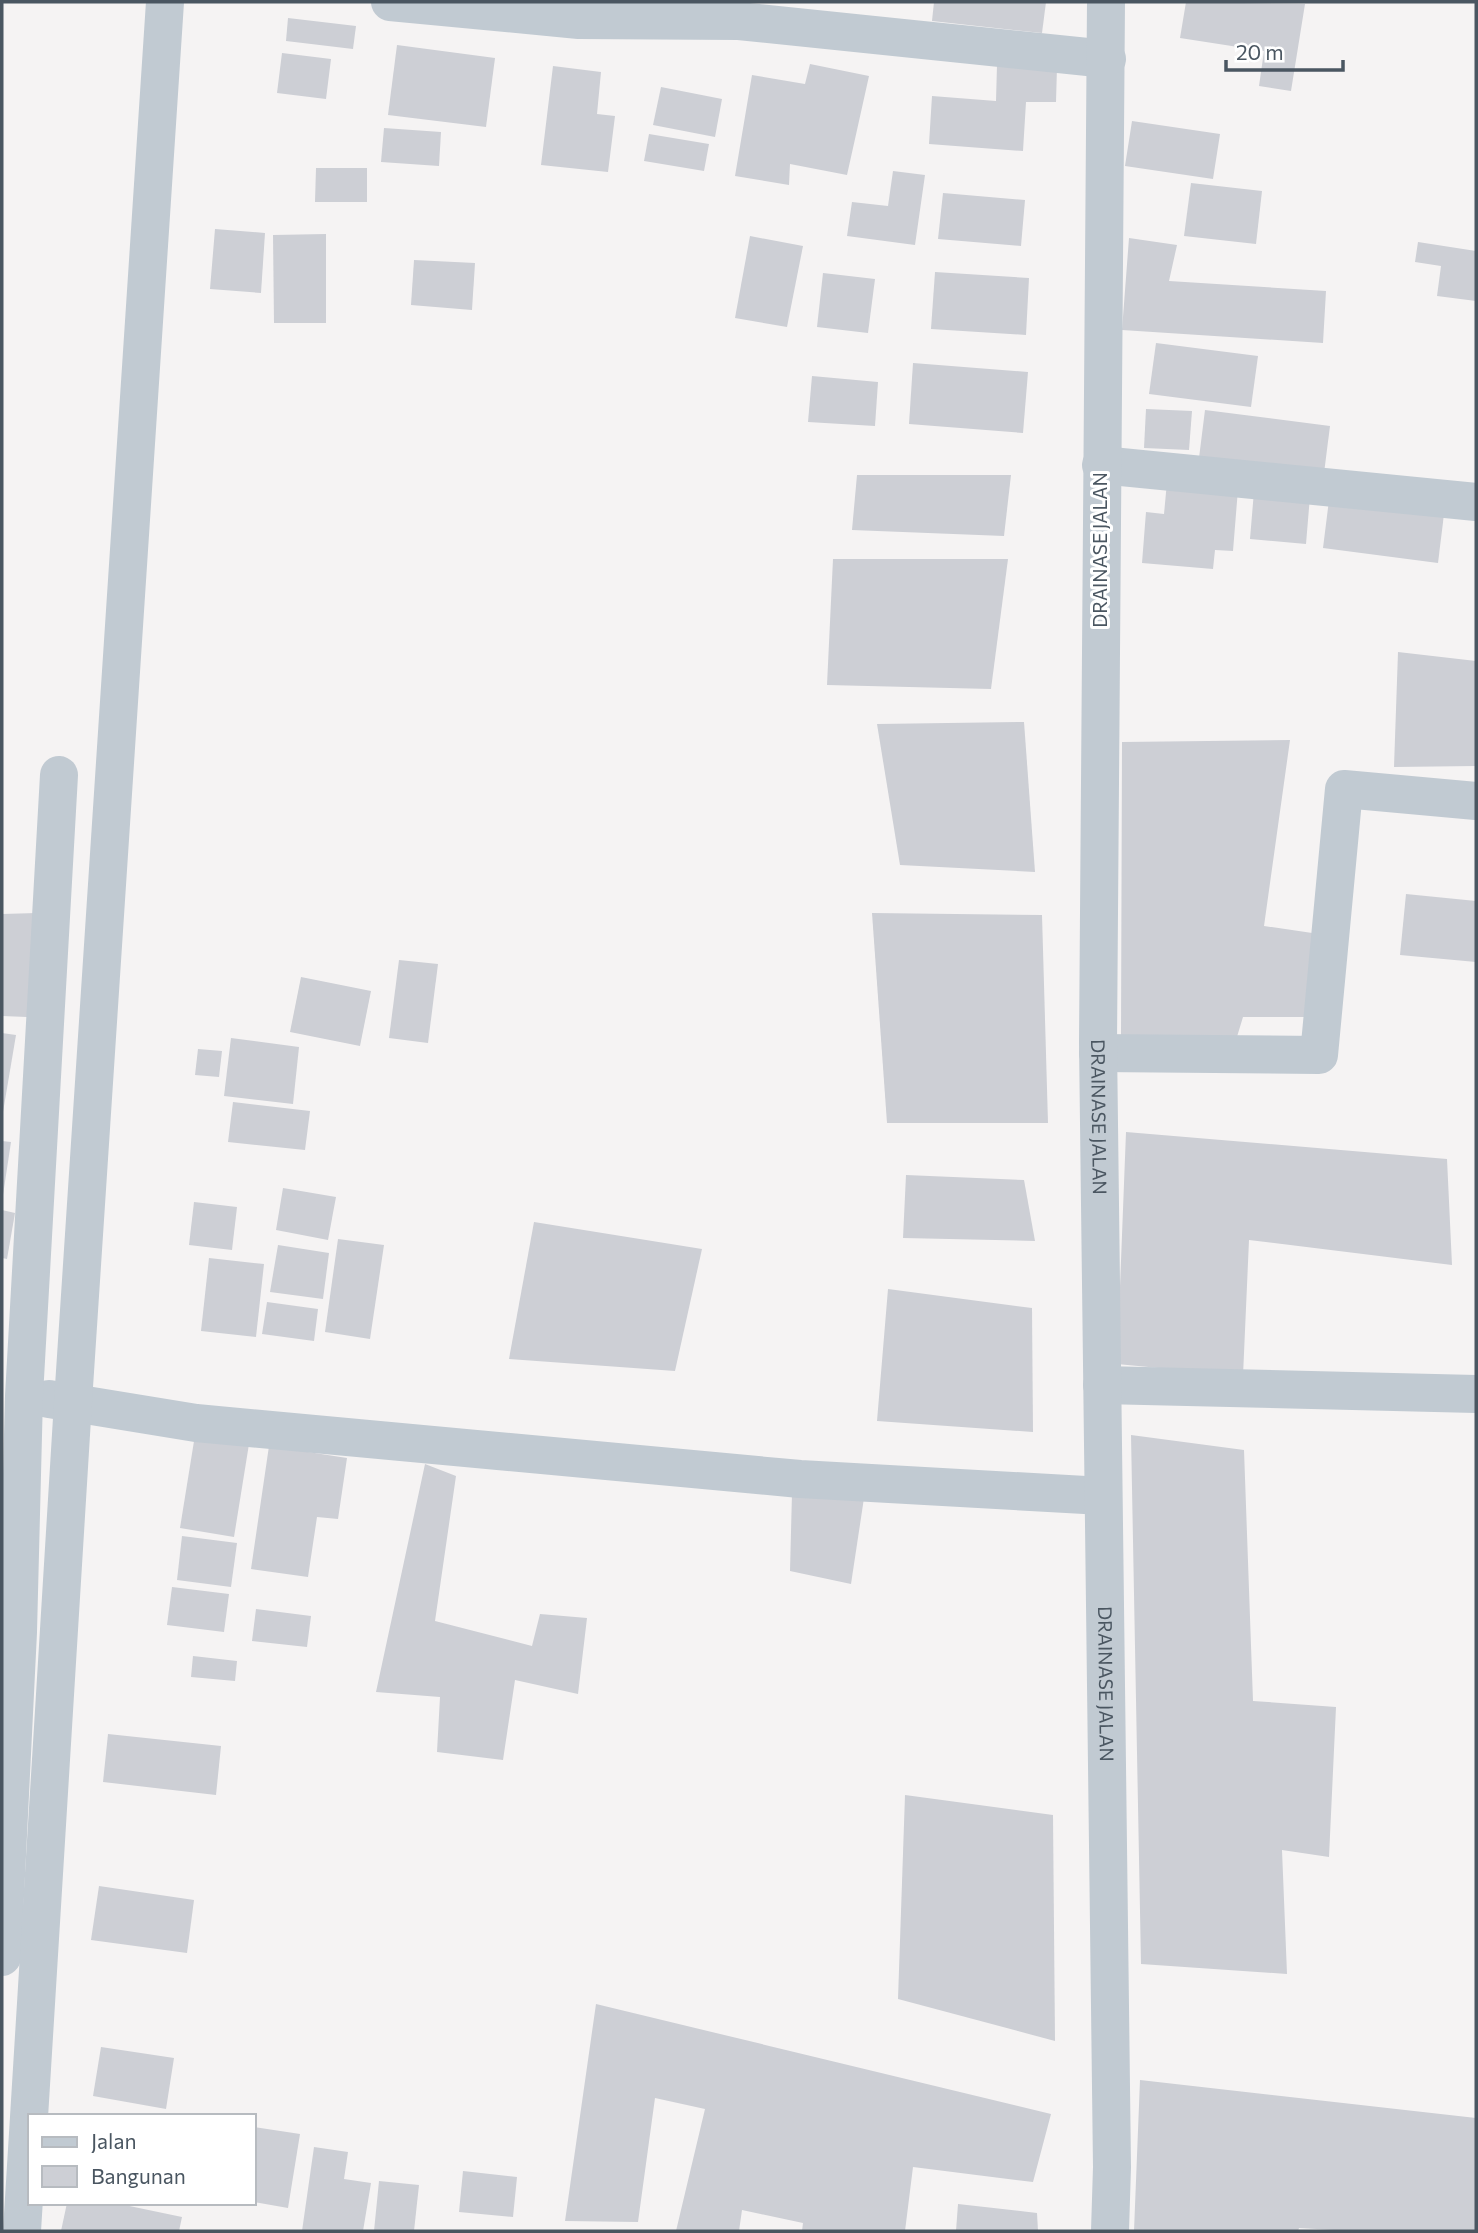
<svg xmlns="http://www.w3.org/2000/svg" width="1478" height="2233" font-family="Commissioner,sans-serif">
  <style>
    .building { fill: #cdcfd5 }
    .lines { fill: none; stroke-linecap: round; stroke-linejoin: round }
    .minor { stroke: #c1cad2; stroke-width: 38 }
    .tertiary { stroke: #c1cad2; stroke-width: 38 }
    .labels { text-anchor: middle; stroke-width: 6; stroke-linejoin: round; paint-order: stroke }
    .street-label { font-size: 19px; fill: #4a5661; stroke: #fff }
  </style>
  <rect width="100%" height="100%" fill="#f5f3f3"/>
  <g class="building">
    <path d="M934 2H1046L1042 33 932 21Z"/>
    <path d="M1186 2 1305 4 1291 91 1259 86 1264 51 1180 38Z"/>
    <path d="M288 18 356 26 353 49 286 41Z"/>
    <path d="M397 45 495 58 486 127 388 115Z"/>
    <path d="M282 53 331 59 326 99 277 93Z"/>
    <path d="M810 64 869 76 847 175 790 164 789 185 735 176 752 75 805 84Z"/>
    <path d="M997 65 1057 67 1056 102H1026L1023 151 929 144 932 96 996 101Z"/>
    <path d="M553 66 601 72 597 114 615 116 608 172 541 165Z"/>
    <path d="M661 87 722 99 715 137 653 125Z"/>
    <path d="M1132 121 1220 134 1213 179 1125 166Z"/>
    <path d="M384 128 441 132 439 166 381 162Z"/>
    <path d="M649 134 709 144 704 171 644 161Z"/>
    <path d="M316 168H367V202H315Z"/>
    <path d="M893 171 925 175 915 245 847 236 852 202 888 206Z"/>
    <path d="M1191 183 1262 191 1256 244 1184 236Z"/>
    <path d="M943 193 1025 200 1021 246 938 239Z"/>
    <path d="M215 229 265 233 261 293 210 289Z"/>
    <path d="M326 234V323H274L273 235Z"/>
    <path d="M750 236 803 246 787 327 735 318Z"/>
    <path d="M1129 238 1177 245 1169 281 1326 291 1323 343 1122 330Z"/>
    <path d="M1418 242 1476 251V301L1437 296 1441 266 1415 262Z"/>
    <path d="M414 260 475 263 472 310 411 305Z"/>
    <path d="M935 272 1029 278 1026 335 931 329Z"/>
    <path d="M823 273 875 279 868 333 817 327Z"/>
    <path d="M1156 343 1258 356 1251 407 1149 394Z"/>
    <path d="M913 363 1028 372 1023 433 909 424Z"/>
    <path d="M812 376 878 382 875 426 808 422Z"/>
    <path d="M1146 409 1192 411 1189 450 1144 448Z"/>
    <path d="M1205 410 1330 426 1323 481 1198 466Z"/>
    <path d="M857 475H1011L1004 536 852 530Z"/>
    <path d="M1167 482 1238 489 1233 551 1215 550 1213 569 1142 563 1146 512 1164 514Z"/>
    <path d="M1254 491 1310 496 1306 544 1250 539Z"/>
    <path d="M1330 492 1445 506 1438 563 1323 548Z"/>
    <path d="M833 559H1008L991 689 827 685Z"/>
    <path d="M1398 652 1476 661V766L1394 767Z"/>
    <path d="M1024 722 1035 872 900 865 877 724Z"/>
    <path d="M1290 740 1264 926 1319 934 1309 1017H1243L1236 1040 1121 1036 1122 742Z"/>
    <path d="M1406 894 1476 901V962L1400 955Z"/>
    <path d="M37 913 27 1017 2 1016V914Z"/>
    <path d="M872 913 1042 915 1048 1123H887Z"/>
    <path d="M399 960 438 964 428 1043 389 1038Z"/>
    <path d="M301 977 371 991 360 1046 290 1032Z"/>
    <path d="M2 1033 16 1035 3 1112H2Z"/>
    <path d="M231 1038 299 1047 293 1104 224 1096Z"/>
    <path d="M198 1049 222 1051 219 1077 195 1075Z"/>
    <path d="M233 1102 310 1111 305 1150 228 1142Z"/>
    <path d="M1126 1132 1447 1159 1452 1265 1249 1240 1243 1376 1117 1364Z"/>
    <path d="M2 1141 11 1142 3 1195 2 1194Z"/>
    <path d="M906 1175 1024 1180 1035 1241 903 1238Z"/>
    <path d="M283 1188 336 1197 328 1240 276 1230Z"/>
    <path d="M194 1202 237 1207 232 1250 189 1245Z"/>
    <path d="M2 1210 15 1213 7 1259 2 1258Z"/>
    <path d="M534 1222 702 1249 675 1371 509 1359Z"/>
    <path d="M338 1239 384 1245 370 1339 325 1332Z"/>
    <path d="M278 1245 329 1253 323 1299 270 1292Z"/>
    <path d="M209 1258 264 1264 256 1337 201 1331Z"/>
    <path d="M888 1289 1032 1308 1033 1432 877 1421Z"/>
    <path d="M267 1302 318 1309 314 1341 262 1334Z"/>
    <path d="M195 1435 249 1444 234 1537 180 1528Z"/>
    <path d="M1131 1435 1244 1450 1253 1701 1336 1707 1329 1857 1282 1850 1287 1974 1141 1964Z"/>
    <path d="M269 1446 347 1458 338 1519 317 1517 308 1577 251 1569Z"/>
    <path d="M425 1464 456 1476 435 1621 532 1646 540 1614 587 1618 578 1694 515 1680 503 1760 437 1752 440 1697 376 1692Z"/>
    <path d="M792 1493 864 1498 851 1584 790 1571Z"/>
    <path d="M182 1536 237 1543 231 1587 177 1580Z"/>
    <path d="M172 1587 229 1594 224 1632 167 1625Z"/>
    <path d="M256 1609 311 1616 307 1647 252 1641Z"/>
    <path d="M193 1656 237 1661 235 1681 191 1677Z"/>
    <path d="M108 1734 221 1746 216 1795 103 1782Z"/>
    <path d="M905 1795 1053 1815 1055 2041 898 1999Z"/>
    <path d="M99 1886 194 1900 187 1953 91 1940Z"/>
    <path d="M596 2004 1051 2114 1033 2182 913 2167 905 2231H802L803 2223 742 2210 739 2231H676L705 2109 655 2098 638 2222 565 2221Z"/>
    <path d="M101 2047 174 2058 166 2109 93 2096Z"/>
    <path d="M1140 2080 1476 2118V2231H1351L1299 2228 1298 2231H1134Z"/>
    <path d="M254 2127 300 2134 288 2208 254 2202Z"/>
    <path d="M314 2147 348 2152 344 2179 371 2183 363 2231H302Z"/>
    <path d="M463 2171 517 2177 513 2217 459 2212Z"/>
    <path d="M379 2181 419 2185 414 2231H374Z"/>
    <path d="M67 2203H115L182 2217 179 2231H61Z"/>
    <path d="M958 2204 1037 2213 1038 2231H956Z"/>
  </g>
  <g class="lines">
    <g class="minor">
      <path d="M390 2 579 20 739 21 1107 59"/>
      <path d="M1101 465 1476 502"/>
      <path d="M1098 1053 1319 1055 1344 789 1476 801"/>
      <path d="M1102 1385 1476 1394"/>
      <path d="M49 1399 196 1423 800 1479 1103 1496"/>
      <path d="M2 1957 18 1632 24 1396 59 775"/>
      <path d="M22 2231 73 1402 165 2"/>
    </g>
    <path class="tertiary" id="s1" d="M1106 2 1098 1043 1112 2167 1110 2231"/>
  </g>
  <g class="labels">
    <g class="street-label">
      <text transform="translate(1100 550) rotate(-90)" y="7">DRAINASE JALAN</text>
      <text dy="7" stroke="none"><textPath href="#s1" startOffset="1115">DRAINASE JALAN</textPath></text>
      <text dy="7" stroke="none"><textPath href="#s1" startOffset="1682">DRAINASE JALAN</textPath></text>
    </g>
  </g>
  <rect width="1478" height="2233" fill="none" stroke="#4a5661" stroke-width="7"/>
  <rect x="28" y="2114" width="228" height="91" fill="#ffffff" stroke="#b7bbc0" stroke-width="2"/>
  <rect x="42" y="2137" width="35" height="10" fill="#c1cad2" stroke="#b7bbc0" stroke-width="2"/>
  <text x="91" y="2149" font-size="21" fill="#4a5661">Jalan</text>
  <rect x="42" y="2166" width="35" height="21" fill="#cdcfd5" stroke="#b7bbc0" stroke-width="2"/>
  <text x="91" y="2184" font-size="21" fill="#4a5661">Bangunan</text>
  <path d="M1226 60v10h117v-10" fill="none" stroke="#4a5661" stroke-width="3.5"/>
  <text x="1236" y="60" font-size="21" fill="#4a5661" stroke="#ffffff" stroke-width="5" paint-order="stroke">20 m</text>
</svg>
